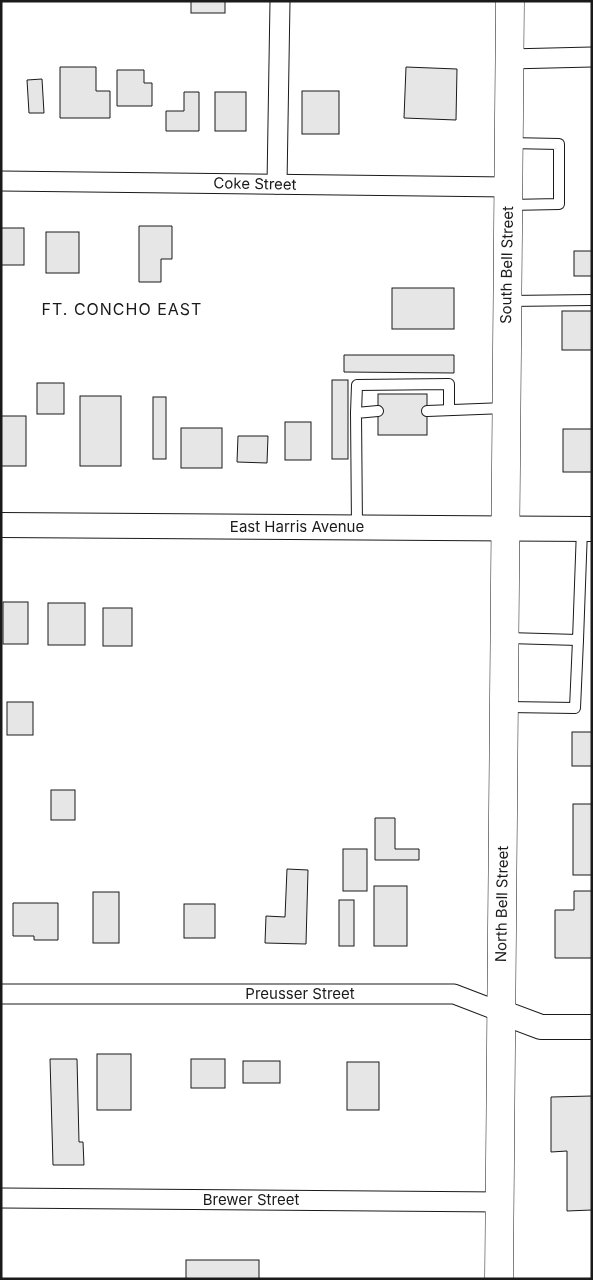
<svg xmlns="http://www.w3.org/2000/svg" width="593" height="1280" font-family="Inter,sans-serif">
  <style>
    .building { fill: #e6e6e6; stroke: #1a1a1a }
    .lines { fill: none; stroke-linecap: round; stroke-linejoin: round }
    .service-casing { stroke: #1a1a1a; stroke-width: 12 }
    .minor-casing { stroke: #1a1a1a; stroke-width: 21 }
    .tertiary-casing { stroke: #1a1a1a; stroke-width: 26 }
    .secondary-casing { stroke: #1a1a1a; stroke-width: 29 }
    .service { stroke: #fff; stroke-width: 10 }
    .minor { stroke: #fff; stroke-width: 19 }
    .tertiary { stroke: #fff; stroke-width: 24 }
    .secondary { stroke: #fff; stroke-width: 28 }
    .labels { text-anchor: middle; stroke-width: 4; stroke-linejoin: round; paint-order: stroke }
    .street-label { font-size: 15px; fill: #1a1a1a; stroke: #fff }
    .neighbourhood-label { font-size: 16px; letter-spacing: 1px; fill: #1a1a1a; stroke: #fff }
  </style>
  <rect width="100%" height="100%" fill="#fff"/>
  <g class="building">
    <rect x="191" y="1" width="34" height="12"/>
    <path d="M60 67H96V91H110V118H60Z"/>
    <path d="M406 67 457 69 456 120 404 118Z"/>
    <path d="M117 70H144V83H152V106H117Z"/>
    <path d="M42 79 44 113H29L27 80Z"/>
    <rect x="302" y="91" width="37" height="43"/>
    <path d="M184 92H199V131H166V111H184Z"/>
    <rect x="215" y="92" width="31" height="39"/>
    <path d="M139 226H172V259H161V282H139Z"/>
    <rect x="1" y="228" width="23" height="37"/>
    <rect x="46" y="232" width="33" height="41"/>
    <rect x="574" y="251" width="18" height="25"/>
    <rect x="392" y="288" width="62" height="41"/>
    <rect x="562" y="311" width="30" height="39"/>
    <path d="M344 355H454V373L344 372Z"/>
    <rect x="332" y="380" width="16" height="79"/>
    <rect x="37" y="383" width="27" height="31"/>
    <rect x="378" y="394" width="49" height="41"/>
    <rect x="80" y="396" width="41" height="70"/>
    <rect x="153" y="397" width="13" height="62"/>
    <rect x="1" y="416" width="25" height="50"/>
    <rect x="285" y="422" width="26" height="38"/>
    <rect x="181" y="428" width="41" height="40"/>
    <rect x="563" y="429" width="29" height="43"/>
    <path d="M238 436H268L267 463 237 462Z"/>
    <rect x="3" y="602" width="25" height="42"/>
    <rect x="48" y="603" width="37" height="42"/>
    <rect x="103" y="608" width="29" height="38"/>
    <rect x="7" y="702" width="26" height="33"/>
    <rect x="572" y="732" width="20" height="34"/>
    <rect x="51" y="790" width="24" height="30"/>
    <rect x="573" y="804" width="19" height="71"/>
    <path d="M375 818H395V849H419V860H375Z"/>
    <rect x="343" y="849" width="24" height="42"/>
    <path d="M287 869 308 870 306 944 265 943 266 916 285 917Z"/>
    <rect x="374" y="886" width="33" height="60"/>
    <path d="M574 891H592V958H555V910H574Z"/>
    <rect x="93" y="892" width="26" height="51"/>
    <rect x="339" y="900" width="15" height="46"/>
    <path d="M13 903H58V940H34V936H13Z"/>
    <rect x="184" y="904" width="31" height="34"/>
    <rect x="97" y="1054" width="34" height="56"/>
    <path d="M50 1059H77L79 1142H83L84 1165H53Z"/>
    <rect x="191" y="1059" width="34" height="29"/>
    <rect x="243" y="1061" width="37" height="22"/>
    <rect x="347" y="1062" width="32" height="48"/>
    <path d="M592 1096V1210L567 1211V1151L551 1152V1097Z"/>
    <rect x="186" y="1260" width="73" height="19"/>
  </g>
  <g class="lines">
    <g class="service-casing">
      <g id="service">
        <path d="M509 205 559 204V144L509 143"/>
        <path d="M508 301 592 300"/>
        <path d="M427 411 505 408"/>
        <path d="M356 413 357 385 449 384V410"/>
        <path d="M357 527 356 413 378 411"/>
        <path d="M506 638 578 640 582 529"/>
        <path d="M504 707 575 708 578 640"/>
      </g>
    </g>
    <g class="minor-casing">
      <g id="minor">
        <path d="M509 59 592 57"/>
        <path d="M1 181 508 187"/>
        <path d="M277 184 280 1"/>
        <path d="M1 994H454L501 1012"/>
        <path d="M1 1198 501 1202"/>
      </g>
    </g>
    <g class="tertiary-casing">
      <g id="tertiary">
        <path d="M1 525 592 529"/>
        <path d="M501 1012 541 1027H592"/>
      </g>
    </g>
    <g class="secondary-casing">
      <path id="secondary" d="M499 1279 510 1"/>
    </g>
    <use href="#service" class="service"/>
    <use href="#minor" class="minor"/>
    <use href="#tertiary" class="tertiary"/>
    <use href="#secondary" class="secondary"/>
  </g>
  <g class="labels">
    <g class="street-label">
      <text transform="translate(255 184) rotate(1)" y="5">Coke Street</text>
      <text transform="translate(507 265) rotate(-89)" y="5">South Bell Street</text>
      <text x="297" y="532">East Harris Avenue</text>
      <text transform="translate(502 904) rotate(-89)" y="5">North Bell Street</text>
      <text x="300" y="999">Preusser Street</text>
      <text x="251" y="1205">Brewer Street</text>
    </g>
    <g class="neighbourhood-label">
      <text x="122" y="315">FT. CONCHO EAST</text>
    </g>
  </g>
  <rect width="593" height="1280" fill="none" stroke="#1a1a1a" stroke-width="5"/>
</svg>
